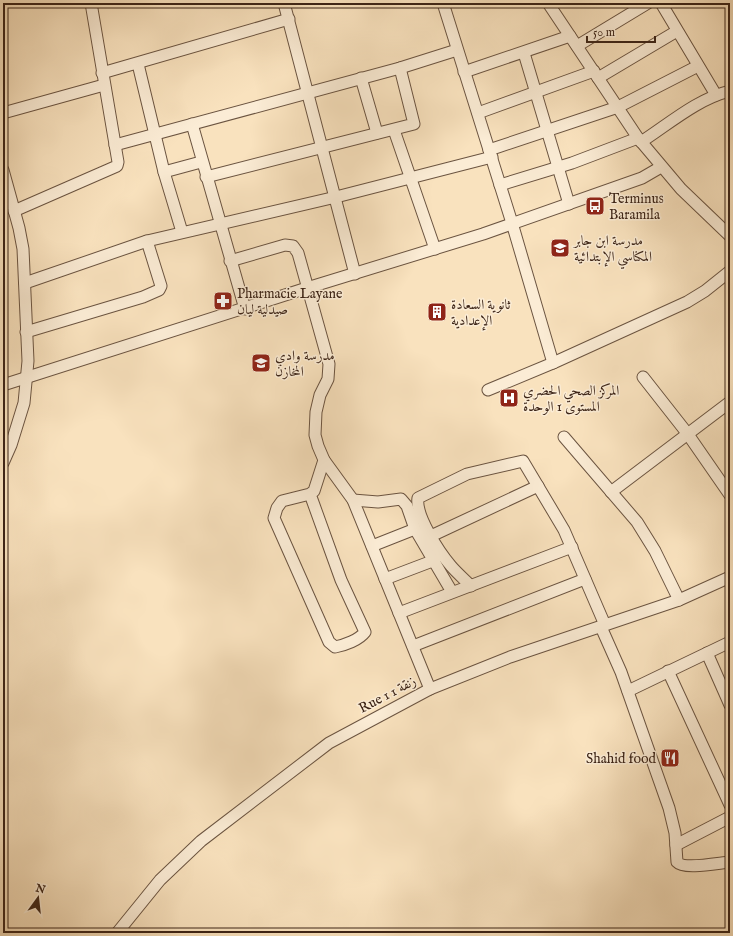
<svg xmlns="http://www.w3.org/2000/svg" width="733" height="936" font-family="'IM FELL English',Amiri,serif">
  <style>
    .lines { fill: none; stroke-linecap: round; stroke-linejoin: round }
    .minor-casing { stroke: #6b5441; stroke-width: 13 }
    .minor { stroke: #fbecd5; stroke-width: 11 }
    .labels { text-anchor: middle; stroke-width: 3; stroke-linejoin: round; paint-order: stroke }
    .poi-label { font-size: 14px; fill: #3c2417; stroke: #fbecd5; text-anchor: start }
    .street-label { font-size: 14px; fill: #3c2417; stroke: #fbecd5 }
  </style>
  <rect width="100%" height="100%" fill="#f9e2be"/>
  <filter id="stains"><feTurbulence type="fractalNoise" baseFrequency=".005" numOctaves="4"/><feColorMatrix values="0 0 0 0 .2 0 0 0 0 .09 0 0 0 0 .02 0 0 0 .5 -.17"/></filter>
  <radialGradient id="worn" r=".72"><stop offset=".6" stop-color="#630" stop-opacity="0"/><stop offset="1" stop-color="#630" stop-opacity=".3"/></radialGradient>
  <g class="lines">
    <g class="minor-casing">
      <g id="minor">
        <path d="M284 3 355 274"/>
        <path d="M443 3 512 223 553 363"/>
        <path d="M548 3 638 138 681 189 730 236"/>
        <path d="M661 3 716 95"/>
        <path d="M577 46 648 3"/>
        <path d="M524 53 569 204"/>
        <path d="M138 64 164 172 182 232"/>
        <path d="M464 72 570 36"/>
        <path d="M102 73 289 19"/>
        <path d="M361 78 377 133"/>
        <path d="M598 78 677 31"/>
        <path d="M3 113 104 85"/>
        <path d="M478 113 594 71"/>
        <path d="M192 124 245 309"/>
        <path d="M394 130 435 249"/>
        <path d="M641 142C669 124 697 99 730 91"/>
        <path d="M115 145 400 68 457 50"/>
        <path d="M489 150 618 107 698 66"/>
        <path d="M3 170 19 228 23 249 28 361 24 403 11 445 3 463"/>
        <path d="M164 172 201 162"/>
        <path d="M206 177 414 124 400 68"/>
        <path d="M500 185 572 163 638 138"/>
        <path d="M14 211 117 166 118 162 91 3"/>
        <path d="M230 261 285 245 293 246 298 253 329 364 328 379 320 395 316 412 315 435 318 446 324 460 353 500 430 689"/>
        <path d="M25 283 147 241 336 197 492 157"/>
        <path d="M26 332 143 297 159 290 161 286 147 241"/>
        <path d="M643 377 687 433 730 495"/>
        <path d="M3 385 307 288 483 234 642 178 661 167"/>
        <path d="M488 390 553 363 687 302 705 291 730 271"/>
        <path d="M564 437 637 522 655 551 679 600"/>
        <path d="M611 492 730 402"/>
        <path d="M310 494 341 580 365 632C359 640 345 645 335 647L329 642 274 518 277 508 282 501 310 494 314 491 324 460"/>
        <path d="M353 500 378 502 401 499 407 506 415 529 452 592"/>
        <path d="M431 536 538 486"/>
        <path d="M372 546 415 529"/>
        <path d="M385 579 435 560"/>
        <path d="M471 586C464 579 457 573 451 566 439 552 415 515 418 498L467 474 523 461 564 530 605 625"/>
        <path d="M399 613 572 547"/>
        <path d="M601 627 621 672 669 808 675 833 677 862C684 870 718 863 730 862"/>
        <path d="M413 646 585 579"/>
        <path d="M707 653 730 705"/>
        <path d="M668 671 730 805"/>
        <path d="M628 691 730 642"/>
        <path d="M676 845 730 817"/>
        <path d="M117 933 160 880 201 841 329 743 430 689 510 657 679 600 730 577"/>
      </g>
    </g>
    <use href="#minor" class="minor"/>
  </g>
  <defs>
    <g id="bus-square" transform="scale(1)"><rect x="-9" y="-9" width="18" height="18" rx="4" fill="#8f2418" stroke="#fbecd5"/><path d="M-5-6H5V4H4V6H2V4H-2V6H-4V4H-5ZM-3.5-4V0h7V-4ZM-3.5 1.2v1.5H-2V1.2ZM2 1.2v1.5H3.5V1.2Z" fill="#fff"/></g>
    <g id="school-square" transform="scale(1)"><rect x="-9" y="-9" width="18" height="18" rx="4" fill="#8f2418" stroke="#fbecd5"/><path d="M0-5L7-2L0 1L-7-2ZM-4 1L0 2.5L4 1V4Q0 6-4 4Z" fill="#fff"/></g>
    <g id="pharmacy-square" transform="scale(1)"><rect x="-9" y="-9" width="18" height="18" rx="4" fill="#8f2418" stroke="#fbecd5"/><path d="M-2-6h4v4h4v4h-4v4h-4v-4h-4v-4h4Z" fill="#fff"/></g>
    <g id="building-square" transform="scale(1)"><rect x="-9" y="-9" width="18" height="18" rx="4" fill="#8f2418" stroke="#fbecd5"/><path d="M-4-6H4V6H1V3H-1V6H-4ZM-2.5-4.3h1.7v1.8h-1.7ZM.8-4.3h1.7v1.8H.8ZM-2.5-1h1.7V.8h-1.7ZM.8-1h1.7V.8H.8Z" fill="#fff"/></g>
    <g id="hospital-square" transform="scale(1)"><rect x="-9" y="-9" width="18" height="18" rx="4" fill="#8f2418" stroke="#fbecd5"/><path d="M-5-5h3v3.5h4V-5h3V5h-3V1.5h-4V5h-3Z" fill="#fff"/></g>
    <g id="restaurant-square" transform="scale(1)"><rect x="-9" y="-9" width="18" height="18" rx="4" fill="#8f2418" stroke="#fbecd5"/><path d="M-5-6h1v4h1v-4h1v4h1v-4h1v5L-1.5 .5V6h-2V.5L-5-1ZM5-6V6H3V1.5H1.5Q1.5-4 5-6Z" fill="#fff"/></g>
  </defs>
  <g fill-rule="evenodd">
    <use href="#bus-square" x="595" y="206"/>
    <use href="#school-square" x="560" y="248"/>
    <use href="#pharmacy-square" x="223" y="301"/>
    <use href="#building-square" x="437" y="312"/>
    <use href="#school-square" x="261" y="363"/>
    <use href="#hospital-square" x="509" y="398"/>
    <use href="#restaurant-square" x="670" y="758"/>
  </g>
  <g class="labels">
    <g class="poi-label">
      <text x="609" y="203">Terminus<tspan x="609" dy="16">Baramila</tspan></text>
      <text x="574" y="245">مدرسة ابن جابر<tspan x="574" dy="16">المكناسي الإبتدائية</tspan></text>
      <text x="237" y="298">Pharmacie Layane<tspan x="237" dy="16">صيدلية ليان</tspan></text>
      <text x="451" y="309">ثانوية السعادة<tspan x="451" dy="16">الإعدادية</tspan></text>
      <text x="275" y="360">مدرسة وادي<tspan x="275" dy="16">المخازن</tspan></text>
      <text x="523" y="395">المركز الصحي الحضري<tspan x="523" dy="16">المستوى 1 الوحدة</tspan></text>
      <text x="656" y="763" text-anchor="end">Shahid food</text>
    </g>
    <g class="street-label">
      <text transform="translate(387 694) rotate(-28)" y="5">Rue 1 زنقة 1</text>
    </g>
  </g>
  <rect width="733" height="936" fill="none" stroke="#f9e2be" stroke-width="16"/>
  <rect x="4" y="4" width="725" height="928" fill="none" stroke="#3c2417" stroke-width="2"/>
  <rect x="8" y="8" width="717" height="920" fill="none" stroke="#3c2417"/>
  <g transform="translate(38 898) rotate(15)" stroke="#fbecd5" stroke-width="3" paint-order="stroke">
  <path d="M0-3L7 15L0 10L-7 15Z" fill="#3c2417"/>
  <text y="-6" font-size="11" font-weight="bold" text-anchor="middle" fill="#3c2417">N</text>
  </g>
  <path d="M587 36v6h68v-6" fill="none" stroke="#3c2417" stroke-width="2"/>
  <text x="593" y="36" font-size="12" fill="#3c2417" stroke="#fbecd5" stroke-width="3" paint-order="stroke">50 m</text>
  <rect width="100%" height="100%" filter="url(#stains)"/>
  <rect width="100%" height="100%" fill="url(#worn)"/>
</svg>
